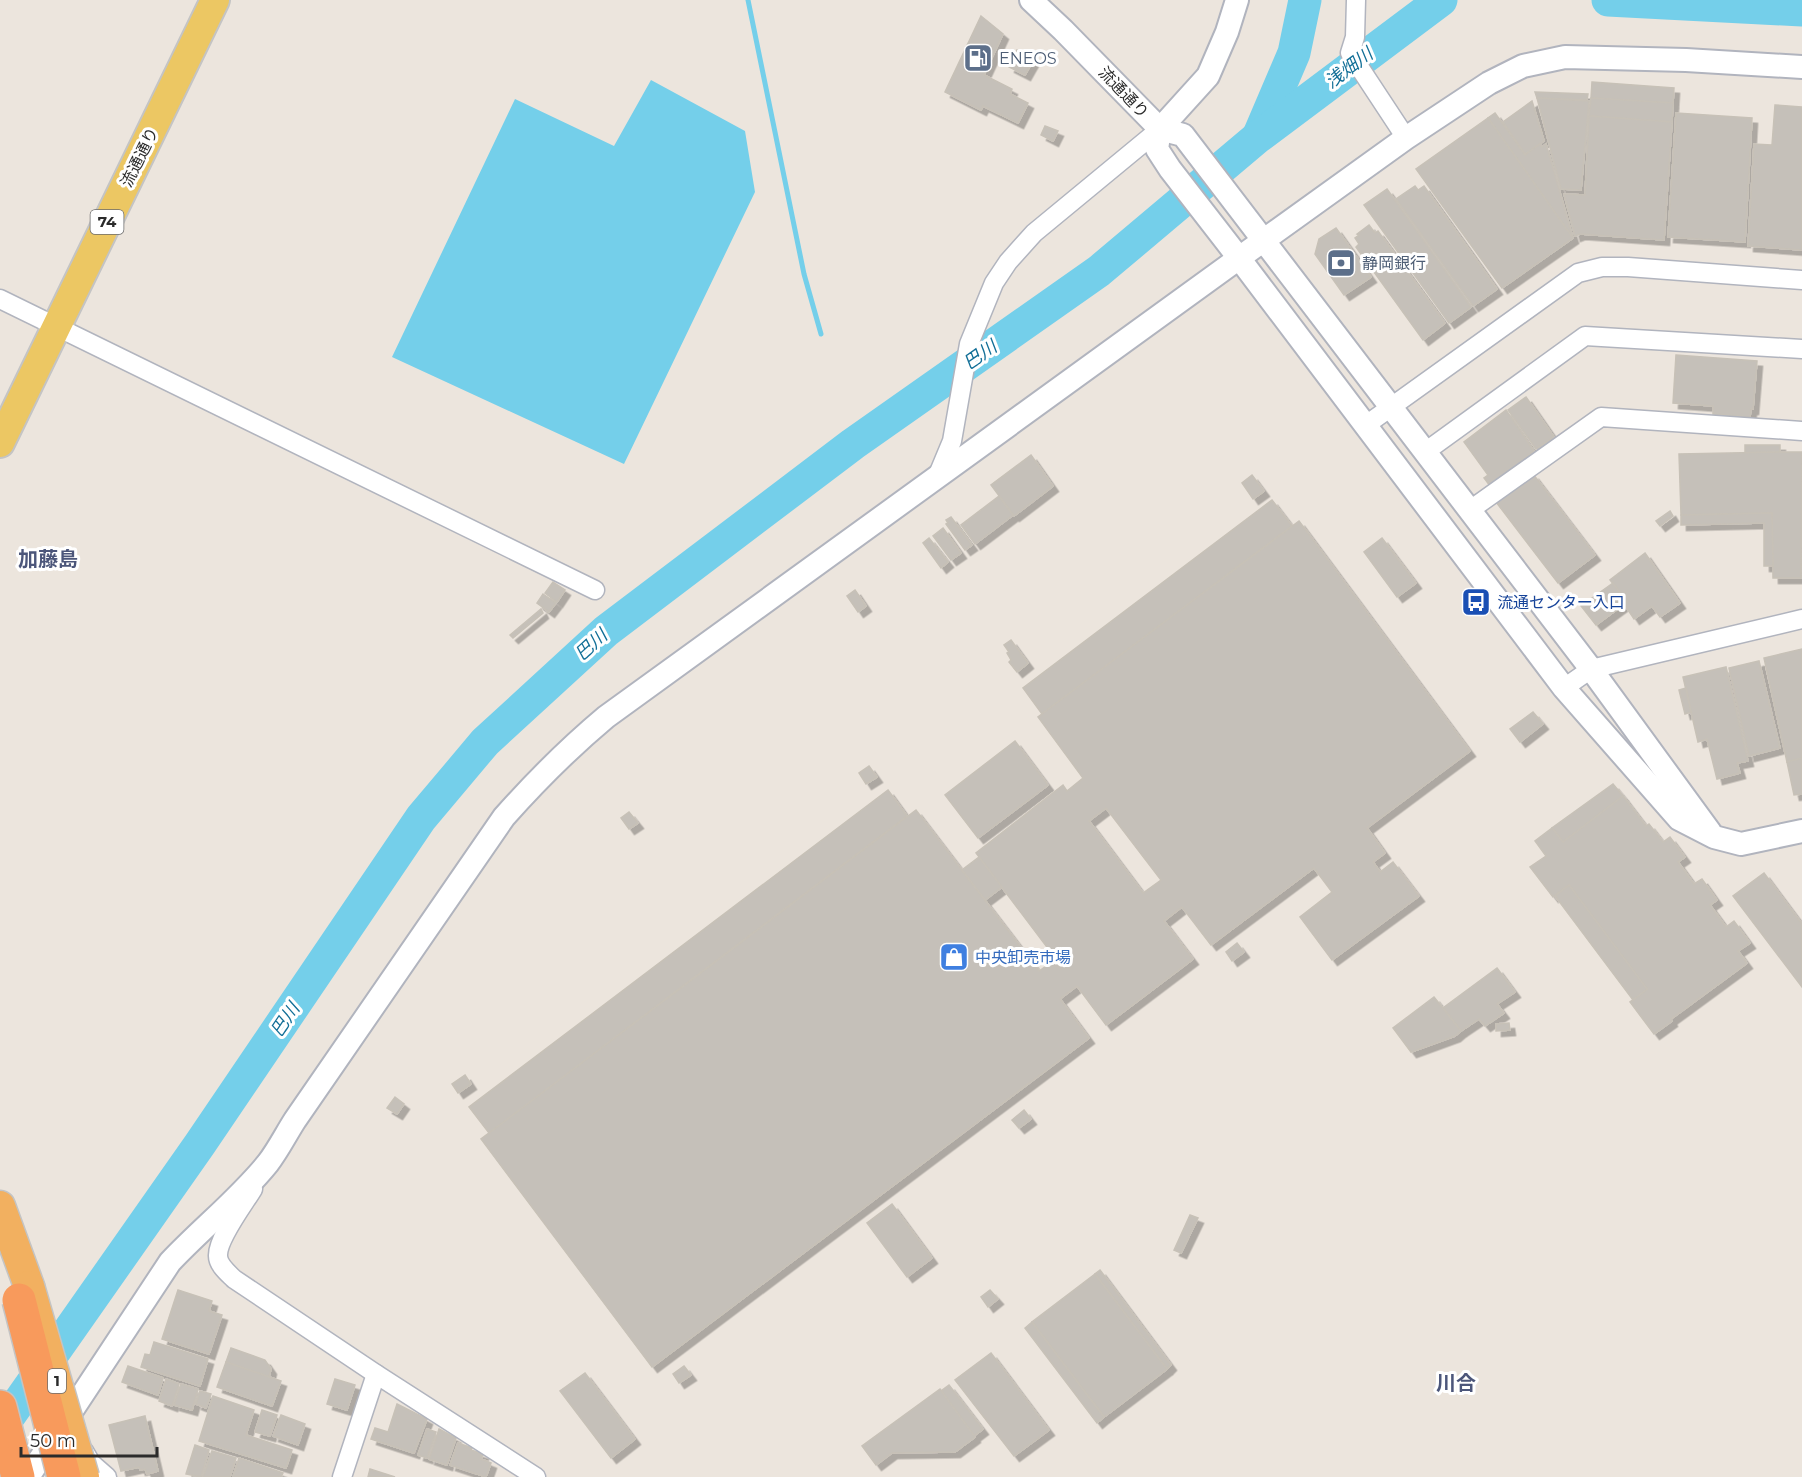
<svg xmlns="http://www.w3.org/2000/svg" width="1802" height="1477" font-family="Montserrat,'Noto Sans JP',sans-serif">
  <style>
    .water { fill: #74cfea }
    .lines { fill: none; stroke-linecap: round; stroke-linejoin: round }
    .stream { stroke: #74cfea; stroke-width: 5 }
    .river { stroke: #74cfea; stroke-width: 33 }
    .building { fill: #c5c0b9; stroke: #c7c1b7; stroke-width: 1.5; fill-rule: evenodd; filter: url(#shadow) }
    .minor-casing { stroke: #b1b4be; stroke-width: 21 }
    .tertiary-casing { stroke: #b1b4be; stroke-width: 26 }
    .primary-casing { stroke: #c4c4c4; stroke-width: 32 }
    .trunk-casing { stroke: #c4c4c4; stroke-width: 33 }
    .motorway-casing { stroke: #c4c4c4; stroke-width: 36 }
    .minor { stroke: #fff; stroke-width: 18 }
    .tertiary { stroke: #fff; stroke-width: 22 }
    .primary { stroke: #ecc763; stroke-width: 28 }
    .trunk { stroke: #f2b060; stroke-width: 30 }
    .motorway { stroke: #f89a5c; stroke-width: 33 }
    .trunk-bridge-casing { stroke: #c4c4c4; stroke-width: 33; stroke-linecap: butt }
    .motorway-bridge-casing { stroke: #c4c4c4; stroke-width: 36; stroke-linecap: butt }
    .trunk-bridge { stroke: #f2b060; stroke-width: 30 }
    .motorway-bridge { stroke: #f89a5c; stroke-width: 33 }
    .labels { text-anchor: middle; stroke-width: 6; stroke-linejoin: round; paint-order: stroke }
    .shield { fill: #fff; stroke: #6b6b6b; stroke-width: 1.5 }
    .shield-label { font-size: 15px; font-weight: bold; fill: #2b2b2b }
    .service-label { font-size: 16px; fill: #4e5e75; stroke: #fff; text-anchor: start }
    .street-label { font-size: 16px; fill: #2b2b2b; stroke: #fff }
    .transit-label { font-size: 16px; fill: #164399; stroke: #fff; text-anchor: start }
    .shop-label { font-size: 16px; fill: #366cbe; stroke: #fff; text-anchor: start }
    .water-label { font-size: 18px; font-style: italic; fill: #126f97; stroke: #fff }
    .quarter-label { font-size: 20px; font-weight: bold; fill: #4c567a; stroke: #fff }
  </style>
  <defs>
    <filter id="shadow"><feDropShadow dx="5.5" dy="5.5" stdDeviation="0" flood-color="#0004"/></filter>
  </defs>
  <rect width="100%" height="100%" fill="#ece5dd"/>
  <path class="water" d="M651 80 745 131 755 192 624 464 392 357 515 99 614 146Z"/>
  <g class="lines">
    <path class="stream" d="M748 0 804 274 821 334"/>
    <g class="river">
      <path d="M1608 0 1802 10"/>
      <path d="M1259 135 1294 53 1305 0"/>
      <path d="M0 1429 200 1144 421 818 485 742 606 631 853 444 1099 271 1258 137 1441 0"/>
    </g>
  </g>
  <g class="building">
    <path d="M981 16 1003 34 984 75 1012 89 1010 94 1028 103 1018 123 983 106 981 110 945 92Z"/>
    <path d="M1017 50 1034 59 1025 75 1009 67Z"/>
    <path d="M1592 82 1674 88 1673 103 1591 98Z"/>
    <path d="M1535 92 1588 94 1587 100 1537 98Z"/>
    <path d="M1537 98 1589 101 1581 190 1561 189Z"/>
    <path d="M1591 98 1673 103 1672 122 1589 116Z"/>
    <path d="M1532 101 1544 141 1525 154 1503 122Z"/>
    <path d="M1775 105 1802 107V250L1748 246 1754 144 1772 145Z"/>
    <path d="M1495 113 1525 155 1540 144 1542 147 1546 144 1547 147 1573 238 1488 118Z"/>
    <path d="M1676 113 1752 118 1745 242 1668 237Z"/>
    <path d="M1589 116 1672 122 1664 240 1580 234 1575 236 1564 194 1585 195Z"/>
    <path d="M1488 118 1573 238 1502 288 1416 169Z"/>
    <path d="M1045 126 1058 131 1053 141 1041 135Z"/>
    <path d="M1415 186 1418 190 1424 186 1497 289 1473 306 1396 199Z"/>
    <path d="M1387 189 1471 307 1449 323 1364 205Z"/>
    <path d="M1369 225 1375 233 1378 231 1445 323 1423 340 1356 247 1359 244 1355 238 1359 235 1357 234Z"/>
    <path d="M1336 228 1371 277 1344 295 1315 254 1319 239Z"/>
    <path d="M1676 355 1757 361 1753 409H1751L1750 417 1713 414V406L1673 403Z"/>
    <path d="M1526 397 1554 437 1536 449 1508 410Z"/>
    <path d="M1506 410 1534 451 1490 486 1484 478 1488 475 1464 442Z"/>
    <path d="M1745 445H1780V452L1745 453Z"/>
    <path d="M1780 452H1802L1801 578H1773L1772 513 1681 515 1679 454Z"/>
    <path d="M1031 455 1053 486 1014 516 991 485Z"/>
    <path d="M1533 474 1595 555 1558 583 1496 502Z"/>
    <path d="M1252 475 1264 491 1253 499 1242 483Z"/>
    <path d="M999 496 1013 515 975 544 961 525Z"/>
    <path d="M1272 500 1292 526 1042 714 1023 688Z"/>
    <path d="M1670 511 1673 516 1660 526 1656 521Z"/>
    <path d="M1772 513 1773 566H1764V523L1681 525V515Z"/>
    <path d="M951 517 972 545 965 550 946 524 948 523 946 520Z"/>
    <path d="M1299 521 1470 751 1367 828 1385 853 1373 862 1380 872 1393 862 1419 896 1332 960 1300 917 1332 892 1314 868 1211 945 1182 907 1164 921 1193 959 1106 1025 1077 986 1060 999 1089 1038 652 1367 481 1139 916 810 1039 971 1056 959 976 853 1063 785 1067 791 1083 778 1038 717ZM1106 808 1161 880 1143 893 1089 821Z"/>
    <path d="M943 528 961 553 951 560 933 536Z"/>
    <path d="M929 538 948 562 941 568 923 543Z"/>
    <path d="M1382 538 1416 583 1397 597 1364 552Z"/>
    <path d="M1645 553 1680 603 1660 617 1652 606 1634 619 1624 604 1627 602 1610 580Z"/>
    <path d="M553 582 565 590 557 602 545 593Z"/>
    <path d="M1613 583 1627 602 1596 625 1581 606Z"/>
    <path d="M855 590 866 606 858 612 847 596Z"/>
    <path d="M543 594 556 603 549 612 537 603Z"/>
    <path d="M541 609 543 613 513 638 510 635Z"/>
    <path d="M1011 640 1028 663 1017 672 1009 662 1011 660 1007 653 1009 652 1004 645Z"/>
    <path d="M1802 649V758L1787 762 1764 658Z"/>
    <path d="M1759 661 1780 748 1749 756 1729 668Z"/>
    <path d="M1726 667 1748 761 1737 763 1740 773 1717 779 1707 739 1698 742 1683 677Z"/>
    <path d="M1686 688 1691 712 1685 714 1679 690Z"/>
    <path d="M1533 712 1543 724 1520 742 1510 729Z"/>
    <path d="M1015 741 1048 785 978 838 945 795Z"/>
    <path d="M1802 758V794L1794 795 1787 762Z"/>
    <path d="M869 766 877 777 866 784 859 773Z"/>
    <path d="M1613 784 1623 796 1563 842 1552 828Z"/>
    <path d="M888 790 907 816 489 1133 469 1107Z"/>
    <path d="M1623 796 1646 826 1649 824 1663 842 1670 837 1685 857 1678 862 1694 884 1702 879 1717 900 1710 905 1726 927 1734 921 1750 943 1738 951 1747 963 1671 1019 1672 1021 1654 1034 1630 1002 1647 989 1569 885 1553 897 1530 867 1546 856 1535 841 1552 828 1563 842Z"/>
    <path d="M629 812 638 823 629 829 621 818Z"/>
    <path d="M979 857 1002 887 985 900 962 870Z"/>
    <path d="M1764 873 1802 924V987L1733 896Z"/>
    <path d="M1569 885 1647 989 1633 1000 1555 896Z"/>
    <path d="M1237 943 1244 952 1232 961 1226 952Z"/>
    <path d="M1497 968 1515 992 1497 1004 1504 1013 1485 1026 1479 1019 1461 1031 1443 1008Z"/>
    <path d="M1434 997 1461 1031 1455 1036 1411 1052 1393 1028Z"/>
    <path d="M1509 1023 1510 1030 1496 1031V1024Z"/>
    <path d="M465 1075 471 1084 458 1093 452 1084Z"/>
    <path d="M395 1097 404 1104 397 1114 387 1108Z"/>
    <path d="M1024 1110 1031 1119 1019 1128 1012 1120Z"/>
    <path d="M892 1204 932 1258 907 1277 867 1223Z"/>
    <path d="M1190 1215 1198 1218 1181 1253 1174 1250Z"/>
    <path d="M1100 1270 1171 1365 1167 1369 1095 1274Z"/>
    <path d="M1095 1274 1167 1369 1104 1417 1032 1322Z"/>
    <path d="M178 1290 212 1301 209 1311 222 1315 209 1354 162 1339Z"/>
    <path d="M990 1290 998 1299 988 1307 981 1297Z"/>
    <path d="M1032 1322 1104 1417 1097 1423 1025 1328Z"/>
    <path d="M154 1342 208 1359 200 1386 141 1367 145 1354 150 1355Z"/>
    <path d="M231 1348 265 1360 271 1369 269 1377 226 1362Z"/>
    <path d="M991 1353 1049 1430 1014 1456 955 1380Z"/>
    <path d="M226 1362 281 1381 272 1406 217 1387Z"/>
    <path d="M128 1366 163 1378 158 1395 122 1382Z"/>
    <path d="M684 1366 691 1375 679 1383 673 1374Z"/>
    <path d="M585 1373 635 1439 611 1458 560 1391Z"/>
    <path d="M166 1379 179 1384 172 1406 159 1401Z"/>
    <path d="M335 1379 355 1385 347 1410 327 1404Z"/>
    <path d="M181 1384 198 1389 192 1410 174 1405Z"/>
    <path d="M949 1385 983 1429 974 1436 941 1391Z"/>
    <path d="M940 1389 975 1437 955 1452 892 1453 876 1465 862 1446Z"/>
    <path d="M200 1391 211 1394 206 1408 196 1404Z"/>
    <path d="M213 1396 254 1410 246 1435 292 1450 286 1468 199 1441Z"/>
    <path d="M397 1404 427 1419 414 1453 371 1439 375 1428 388 1432Z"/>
    <path d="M262 1410 277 1415 270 1436 255 1432Z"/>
    <path d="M281 1415 305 1424 298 1445 273 1436Z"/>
    <path d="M145 1416 158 1471 147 1474 145 1469 140 1470 139 1467 121 1471 109 1425Z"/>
    <path d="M427 1429 436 1432 427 1458 418 1455Z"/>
    <path d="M439 1429 456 1438 447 1465 429 1459Z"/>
    <path d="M458 1443 472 1448 471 1450 483 1454 481 1459 491 1463 486 1477 450 1465Z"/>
    <path d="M195 1445 209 1450 201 1477 186 1474Z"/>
    <path d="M212 1451 236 1458 230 1477H203Z"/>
    <path d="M239 1458 283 1473 281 1477H233Z"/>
    <path d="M370 1469 395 1477H368Z"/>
  </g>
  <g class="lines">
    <g class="minor-casing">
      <g id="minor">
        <path d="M1356 0 1355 37 1350 53 1406 138"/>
        <path d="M0 299 595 590"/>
        <path d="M1366 425 1578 273 1602 267H1628L1802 280"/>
        <path d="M1425 452 1585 336 1802 349"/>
        <path d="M937 477 952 441 969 344 994 283 1008 262 1034 233 1160 129"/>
        <path d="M1470 510 1601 417 1802 431"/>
        <path d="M1564 688 1591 669 1802 619"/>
        <path d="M253 1189C244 1204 217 1239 218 1256 218 1265 228 1273 234 1279L376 1374 536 1477"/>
        <path d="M84 1451 91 1463 107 1477"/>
        <path d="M342 1477 376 1374"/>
      </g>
    </g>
    <g class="tertiary-casing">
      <g id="tertiary">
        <path d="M1031 0 1063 30 1160 129"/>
        <path d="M1160 129 1157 149 1170 169 1239 258 1564 688 1679 819 1714 837 1741 844 1802 831"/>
        <path d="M1160 129 1183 135 1591 669 1710 832"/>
        <path d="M1160 129 1208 76 1227 32 1237 0"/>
        <path d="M28 1477 170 1262C202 1228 239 1199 268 1163 278 1150 286 1134 295 1120L504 817C536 781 569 748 606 717L1264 240 1406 138 1489 83 1523 66 1565 57 1686 60 1802 67"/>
      </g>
    </g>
    <g class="primary-casing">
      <path id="primary" d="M0 443 215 0"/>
    </g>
    <g class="trunk-casing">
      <path id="trunk" d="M0 1206 29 1286"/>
    </g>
    <g class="motorway-casing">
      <path id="motorway" d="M0 1407 18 1477"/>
    </g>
    <use href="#minor" class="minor"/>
    <use href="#tertiary" class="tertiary"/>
    <use href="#primary" class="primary"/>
    <use href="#trunk" class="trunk"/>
    <use href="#motorway" class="motorway"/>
    <g class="trunk-bridge-casing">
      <path id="trunk-bridge" d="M29 1286 84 1477"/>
    </g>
    <g class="motorway-bridge-casing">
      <path id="motorway-bridge" d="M19 1300 64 1477"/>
    </g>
    <use href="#trunk-bridge" class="trunk-bridge"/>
    <use href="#motorway-bridge" class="motorway-bridge"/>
  </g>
  <defs>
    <g id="fuel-square" transform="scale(1.5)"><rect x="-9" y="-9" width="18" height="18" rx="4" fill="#5c6f8a" stroke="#fff"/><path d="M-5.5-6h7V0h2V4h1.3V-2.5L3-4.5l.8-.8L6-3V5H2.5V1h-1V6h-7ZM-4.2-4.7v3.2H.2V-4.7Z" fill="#fff"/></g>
    <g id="bank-square" transform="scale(1.5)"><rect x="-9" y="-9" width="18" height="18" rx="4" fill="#5c6f8a" stroke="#fff"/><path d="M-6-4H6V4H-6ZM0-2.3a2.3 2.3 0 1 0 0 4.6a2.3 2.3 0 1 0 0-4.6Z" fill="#fff"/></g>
    <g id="bus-square" transform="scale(1.5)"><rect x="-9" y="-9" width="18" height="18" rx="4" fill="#1a4fb4" stroke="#fff"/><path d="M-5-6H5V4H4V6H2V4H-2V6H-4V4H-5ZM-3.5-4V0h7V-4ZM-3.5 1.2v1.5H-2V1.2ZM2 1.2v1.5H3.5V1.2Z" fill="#fff"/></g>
    <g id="shop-square" transform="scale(1.5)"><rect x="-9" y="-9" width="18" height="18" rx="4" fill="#3f7fe0" stroke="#fff"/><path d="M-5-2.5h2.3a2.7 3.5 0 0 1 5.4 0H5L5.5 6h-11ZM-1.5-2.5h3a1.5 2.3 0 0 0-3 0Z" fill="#fff"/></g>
  </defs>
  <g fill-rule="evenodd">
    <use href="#fuel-square" x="978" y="58"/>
    <use href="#bank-square" x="1341" y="263"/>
    <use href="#bus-square" x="1476" y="602"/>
    <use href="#shop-square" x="954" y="957"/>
  </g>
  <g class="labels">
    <g class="shield">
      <rect x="90.5" y="210" width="33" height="24" rx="4.5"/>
      <rect x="48" y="1369" width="18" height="24" rx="4.5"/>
    </g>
    <g class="shield-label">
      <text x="107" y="227">74</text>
      <text x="57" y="1386">1</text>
    </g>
    <g class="service-label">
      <text x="999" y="64">ENEOS</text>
      <text x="1362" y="269">静岡銀行</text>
    </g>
    <g class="street-label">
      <text transform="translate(1124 92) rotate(46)" y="6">流通通り</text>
      <text transform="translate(139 157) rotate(-64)" y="6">流通通り</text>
    </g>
    <g class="transit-label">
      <text x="1497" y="608">流通センター入口</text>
    </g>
    <g class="shop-label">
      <text x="975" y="963">中央卸売市場</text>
    </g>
    <g class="water-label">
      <text transform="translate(1349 68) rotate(-37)" y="6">浅畑川</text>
      <text transform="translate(980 355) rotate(-35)" y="6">巴川</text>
      <text transform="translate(591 645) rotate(-42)" y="6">巴川</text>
      <text transform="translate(285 1020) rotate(-56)" y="6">巴川</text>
    </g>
    <g class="quarter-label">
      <text x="48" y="566">加藤島</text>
      <text x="1456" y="1390">川合</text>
    </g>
  </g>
  <path d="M21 1447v9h136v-9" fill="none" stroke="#2b2b2b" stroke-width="3"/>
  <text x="30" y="1447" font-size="18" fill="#2b2b2b" stroke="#ffffff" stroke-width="4.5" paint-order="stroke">50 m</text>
</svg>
